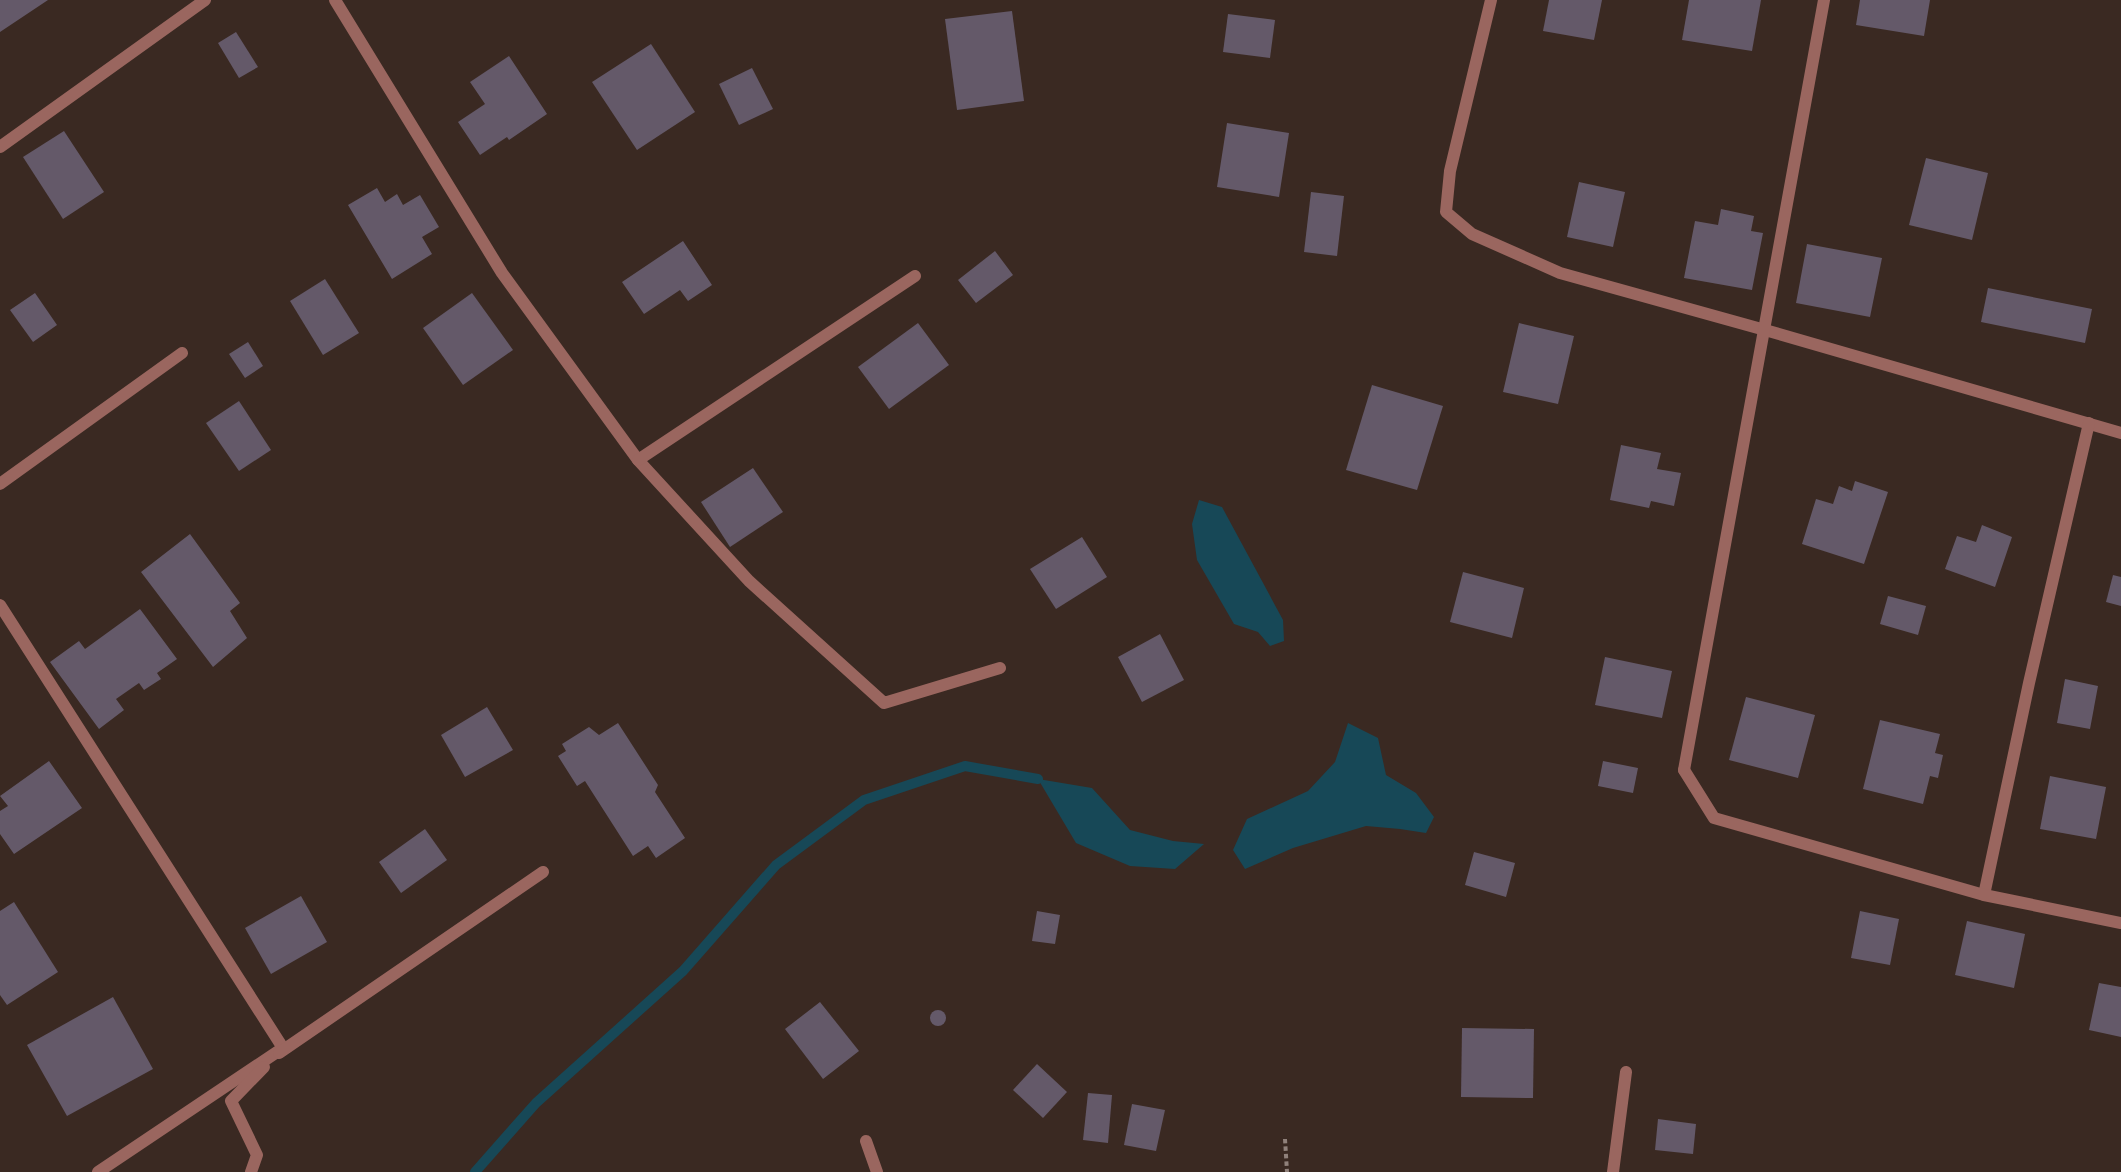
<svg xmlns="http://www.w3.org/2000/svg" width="2121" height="1172" font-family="'DM Sans',sans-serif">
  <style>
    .water { fill: #174857 }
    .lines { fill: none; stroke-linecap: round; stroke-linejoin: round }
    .stream { stroke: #174857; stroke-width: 10 }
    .building { fill: #645969 }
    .path { stroke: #90817b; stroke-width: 4; stroke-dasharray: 4.5 3; stroke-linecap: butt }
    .service { stroke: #9a665f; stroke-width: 12 }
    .minor { stroke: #9a665f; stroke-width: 12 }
  </style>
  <rect width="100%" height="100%" fill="#3a2922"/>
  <g class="water">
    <path d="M1199 500 1222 507 1283 620 1284 641 1270 646 1258 632 1234 624 1197 560 1192 524Z"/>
    <path d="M1348 723 1378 738 1386 775 1416 793 1434 817 1426 833 1400 829 1366 826 1293 848 1245 869 1233 850 1247 819 1308 791 1335 762Z"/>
    <path d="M1038 779 1092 788 1130 830 1173 841 1204 844 1175 869 1130 866 1076 843Z"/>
  </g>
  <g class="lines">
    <path class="stream" d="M475 1172 536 1103 683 971 776 865 864 800 965 766 1038 779"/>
  </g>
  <g class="building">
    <path d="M0 0H48L0 32Z"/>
    <path d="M1549 0H1602L1594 40 1543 31Z"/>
    <path d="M1689 0H1761L1752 51 1682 40Z"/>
    <path d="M1860 0H1930L1924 36 1856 25Z"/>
    <path d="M1012 11 1024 101 957 110 945 19Z"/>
    <path d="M1228 14 1275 20 1270 58 1223 52Z"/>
    <path d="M236 32 258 67 239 78 218 43Z"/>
    <path d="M651 44 695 112 637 150 592 82Z"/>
    <path d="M509 56 547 114 509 140 507 137 480 155 458 122 485 104 470 82Z"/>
    <path d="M752 68 773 109 739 125 719 84Z"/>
    <path d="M1227 123 1289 133 1279 197 1217 187Z"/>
    <path d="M64 131 104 192 63 219 23 157Z"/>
    <path d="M1926 158 1988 173 1972 240 1909 225Z"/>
    <path d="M1579 182 1625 192 1613 247 1567 237Z"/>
    <path d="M377 188 385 202 397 194 403 205 420 195 439 227 422 237 432 254 392 279 348 205Z"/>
    <path d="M1311 192 1344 196 1337 256 1304 252Z"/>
    <path d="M1721 209 1754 216 1751 231 1763 233 1752 290 1684 278 1695 221 1718 225Z"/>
    <path d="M683 241 712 285 688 301 680 290 644 314 622 282Z"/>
    <path d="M1807 244 1882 258 1870 317 1796 303Z"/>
    <path d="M995 251 1013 275 976 303 958 280Z"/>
    <path d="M325 279 359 333 323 355 290 301Z"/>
    <path d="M1988 288 2092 309 2085 343 1981 322Z"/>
    <path d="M35 293 57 325 33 342 10 310Z"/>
    <path d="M472 293 513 350 463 385 423 328Z"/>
    <path d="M918 323 949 365 889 409 858 367Z"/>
    <path d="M1519 323 1574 336 1558 404 1503 392Z"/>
    <path d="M248 342 263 366 245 378 229 354Z"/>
    <path d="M1372 385 1443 406 1417 490 1346 470Z"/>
    <path d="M239 401 271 450 239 471 206 423Z"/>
    <path d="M1621 445 1661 453 1657 469 1681 473 1674 506 1651 501 1649 508 1610 500Z"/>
    <path d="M753 468 783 512 730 547 701 502Z"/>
    <path d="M1855 481 1888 492 1864 564 1802 544 1816 499 1833 504 1839 486 1852 491Z"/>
    <path d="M1982 525 2012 537 1995 587 1945 569 1957 536 1976 542Z"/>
    <path d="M190 534 240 603 230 611 247 638 213 667 141 572Z"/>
    <path d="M1082 537 1107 577 1056 609 1030 569Z"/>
    <path d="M1463 572 1524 588 1512 638 1450 622Z"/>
    <path d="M2113 575 2121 577V606L2106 602Z"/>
    <path d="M1888 596 1926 606 1918 635 1880 624Z"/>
    <path d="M140 609 177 659 157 673 161 679 144 690 139 683 116 699 124 710 99 729 50 662 79 641 85 649Z"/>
    <path d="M1160 634 1184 680 1142 702 1118 657Z"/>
    <path d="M1605 657 1672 671 1662 718 1595 705Z"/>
    <path d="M2065 679 2098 686 2090 729 2057 723Z"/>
    <path d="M1746 697 1815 715 1798 778 1729 760Z"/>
    <path d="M487 707 513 750 465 777 441 735Z"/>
    <path d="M1880 720 1940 734 1935 753 1943 755 1938 778 1930 776 1923 804 1863 789Z"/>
    <path d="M618 723 658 785 655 792 685 838 656 858 648 846 633 856 585 781 577 786 558 756 566 751 562 744 589 727 599 735Z"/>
    <path d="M49 761 82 808 14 854 0 834V811L8 806 0 796Z"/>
    <path d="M1603 761 1638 768 1633 793 1598 786Z"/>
    <path d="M2050 776 2106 787 2096 839 2040 829Z"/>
    <path d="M425 829 447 860 401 893 379 862Z"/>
    <path d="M1474 852 1515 863 1506 897 1465 885Z"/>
    <path d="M301 896 327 942 271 974 245 928Z"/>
    <path d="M14 902 58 972 7 1005 0 995V911Z"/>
    <path d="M1037 911 1060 915 1055 944 1032 941Z"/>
    <path d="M1860 911 1899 919 1890 965 1851 958Z"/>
    <path d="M1967 921 2025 934 2014 988 1955 975Z"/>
    <path d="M2099 983 2121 987V1037L2089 1030Z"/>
    <path d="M113 997 153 1069 67 1116 27 1045Z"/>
    <path d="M820 1002 859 1051 823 1079 785 1029Z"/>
    <circle cx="938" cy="1018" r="8"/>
    <path d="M1462 1028 1534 1029 1533 1098 1461 1097Z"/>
    <path d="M1037 1064 1067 1092 1043 1118 1013 1090Z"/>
    <path d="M1088 1093 1112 1095 1108 1143 1083 1140Z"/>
    <path d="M1132 1104 1165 1110 1156 1151 1124 1145Z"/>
    <path d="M1658 1119 1696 1124 1693 1154 1655 1150Z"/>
  </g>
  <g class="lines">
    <path class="path" d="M1285 1139 1287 1172"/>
    <g class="service">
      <path d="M335 0 502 273 638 460 749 581 884 703 1000 668"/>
      <path d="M1491 0 1450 171 1446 212 1472 234 1560 273 1765 330 2121 433"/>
      <path d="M638 460 915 276"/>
      <path d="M0 484 182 353"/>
      <path d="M0 605 283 1048 98 1172"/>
      <path d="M1684 770 1824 0"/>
      <path d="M1984 895 2029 683 2089 423"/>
      <path d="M279 1053 543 872"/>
      <path d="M866 1141 877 1172"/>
      <path d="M251 1172 257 1155 231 1101 264 1067"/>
      <path d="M1613 1172 1626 1072"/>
    </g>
    <g class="minor">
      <path d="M0 147 205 0"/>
      <path d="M1684 770 1714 818 1984 895 2121 923"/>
    </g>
  </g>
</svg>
